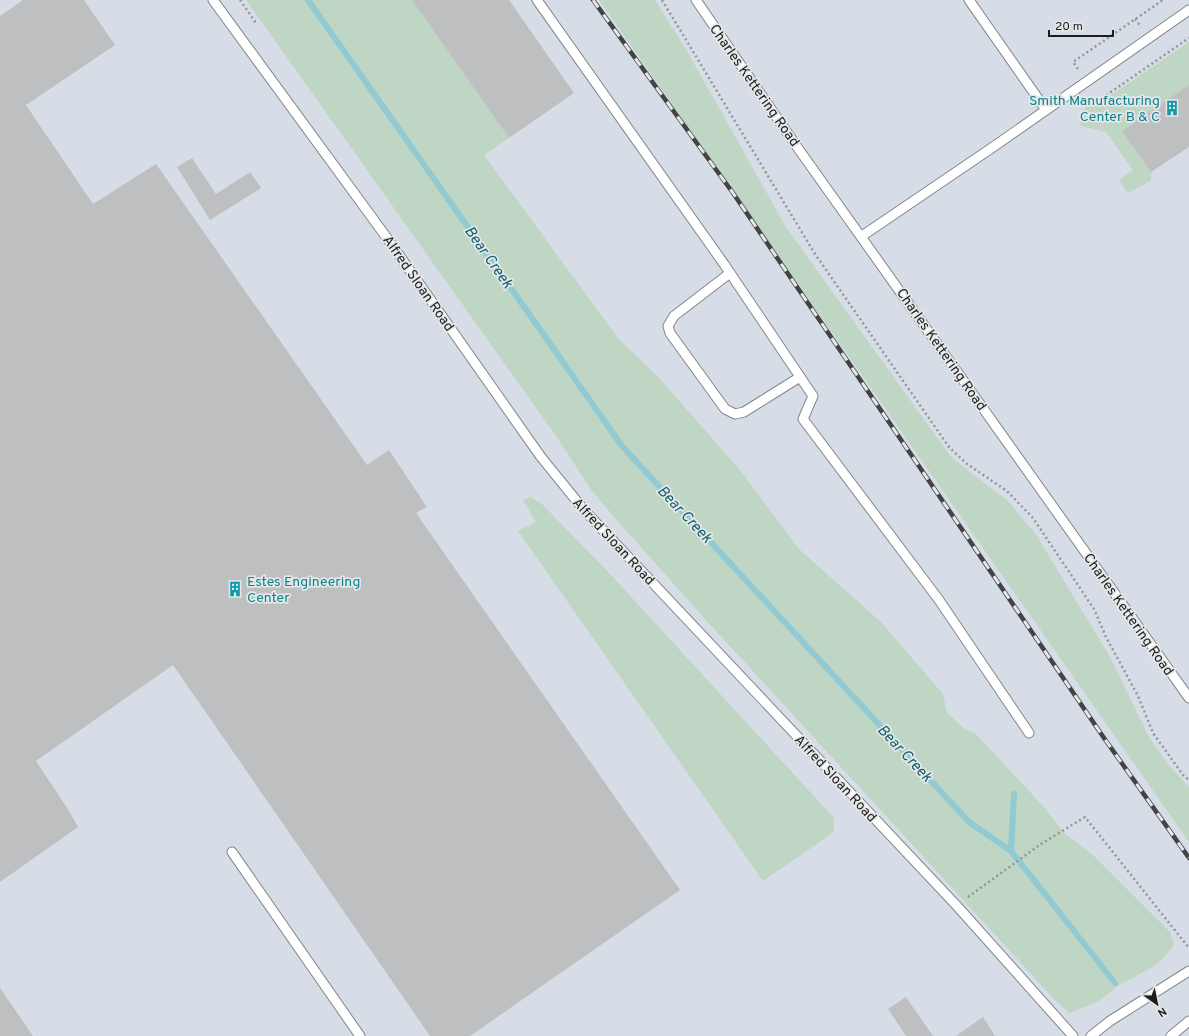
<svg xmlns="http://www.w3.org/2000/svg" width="1189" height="1036" font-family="Overpass,sans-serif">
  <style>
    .built { fill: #d7dde6 }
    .green { fill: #bed6c3 }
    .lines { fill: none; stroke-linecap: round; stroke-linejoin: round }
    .stream { stroke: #91cad3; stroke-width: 6 }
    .building { fill: #bebfc1 }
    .lane-casing { stroke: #858688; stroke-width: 11 }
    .path { stroke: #949597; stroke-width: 2.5; stroke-dasharray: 2 3; stroke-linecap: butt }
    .lane { stroke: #fff; stroke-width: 9 }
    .rail-casing { stroke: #424344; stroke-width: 4.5 }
    .rail { stroke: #e5e7e9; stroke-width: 3; stroke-dasharray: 9; stroke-linecap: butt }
    .labels { text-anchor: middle; stroke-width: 3.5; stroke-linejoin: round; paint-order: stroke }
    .street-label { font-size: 14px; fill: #1d1d1e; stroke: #e5e7e9 }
    .culture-label { font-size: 14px; fill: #0d838f; stroke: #e5e7e9; text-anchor: end }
    .water-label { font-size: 15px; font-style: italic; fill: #12606a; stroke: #e5e7e9 }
  </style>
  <rect width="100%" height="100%" fill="#e5e7e9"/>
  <rect class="built" x="0" y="0" width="1189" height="1036"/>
  <g class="green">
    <path d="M246 0H412L509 138 484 155 618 338 661 380 740 470 799 549 881 622 943 694 947 713 965 729 976 734 1043 806 1064 833 1093 855 1170 932 1174 944C1159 968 1146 970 1123 983 1115 987 1110 993 1103 998 1093 1005 1080 1009 1069 1013L1054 999 705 619 622 526 592 491 556 436Z"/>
    <path d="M599 0H655L687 51 786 227 951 457 1008 501 1037 536 1110 657 1149 737 1167 763 1189 787V842Z"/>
    <path d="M1189 42V85L1122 131 1151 172V181L1128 193 1119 180 1133 170 1106 132 1081 126 1080 116 1086 107 1101 102Z"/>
    <path d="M531 497 543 505 613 577 834 818V832L763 881 518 531 536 522 523 500Z"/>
  </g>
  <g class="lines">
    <g class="stream">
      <path d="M308 0 622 446 969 822 1011 851 1115 983"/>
      <path d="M1011 851 1014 794"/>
    </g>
  </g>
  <g class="building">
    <path d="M23 0H84L115 45 26 105 93 204 156 164 367 465 389 450 427 507 416 513 680 890 470 1036H430L173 665 36 761 69 811 78 827 0 882V16Z"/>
    <path d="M412 0H509L574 93 509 138Z"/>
    <path d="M1189 85V147L1151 172 1122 131Z"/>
    <path d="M192 158 216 194 250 172 261 188 210 220 177 167Z"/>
    <path d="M0 988 33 1036H0Z"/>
    <path d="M906 997 933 1036H906L888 1009Z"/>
    <path d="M983 1017 995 1036H956Z"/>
  </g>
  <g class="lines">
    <g class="lane-casing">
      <g id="lane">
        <path d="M213 0 387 238 541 457 584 510 957 906 1073 1036"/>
        <path d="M537 0 724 264 813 396 803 419 939 600 1029 733"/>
        <path d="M696 0 795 144 1189 698"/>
        <path d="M969 0 1046 110"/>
        <path d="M862 236 996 145 1189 10"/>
        <path d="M730 273 674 316 668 326 670 333 725 409 735 414 744 412 800 377"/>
        <path d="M232 852 360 1036"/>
        <path d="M1091 1036 1110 1021 1189 971"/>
        <path d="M1171 1036 1189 1021"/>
      </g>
    </g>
    <g class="path">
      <path d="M240 0 256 23"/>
      <path d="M662 0 815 254 949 447 967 464 1007 491 1033 518 1094 609 1106 637 1138 696 1153 733 1183 775 1189 780"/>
      <path d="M1135 19 1141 27"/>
      <path d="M1078 69 1073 62 1163 0"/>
      <path d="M1098 101 1189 38"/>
      <path d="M968 897 1041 844 1085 817 1189 948"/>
    </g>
    <use href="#lane" class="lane"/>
    <g class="rail-casing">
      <path id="rail" d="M593 0 733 193 1104 738 1189 858"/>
    </g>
    <use href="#rail" class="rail"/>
  </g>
  <defs>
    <g id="building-bare" transform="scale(1.2)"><path d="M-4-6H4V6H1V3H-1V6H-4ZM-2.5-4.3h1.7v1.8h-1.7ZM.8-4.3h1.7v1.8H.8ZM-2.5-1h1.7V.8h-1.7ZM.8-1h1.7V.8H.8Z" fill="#0f9aa8" stroke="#e5e7e9" stroke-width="2.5" paint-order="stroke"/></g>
  </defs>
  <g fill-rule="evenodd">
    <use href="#building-bare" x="1172" y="108"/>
    <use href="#building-bare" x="235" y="589"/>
  </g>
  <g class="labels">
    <g class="street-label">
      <text transform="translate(755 85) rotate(55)" y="5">Charles Kettering Road</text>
      <text transform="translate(419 283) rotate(55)" y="5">Alfred Sloan Road</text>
      <text transform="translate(942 349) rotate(55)" y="5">Charles Kettering Road</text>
      <text transform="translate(614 541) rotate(47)" y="5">Alfred Sloan Road</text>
      <text transform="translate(1129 614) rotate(55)" y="5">Charles Kettering Road</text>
      <text transform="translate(836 778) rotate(47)" y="5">Alfred Sloan Road</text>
    </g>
    <g class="culture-label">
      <text x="1160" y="105">Smith Manufacturing<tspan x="1160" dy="16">Center B &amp; C</tspan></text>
      <text x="247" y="586" text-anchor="start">Estes Engineering<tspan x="247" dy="16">Center</tspan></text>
    </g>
    <g class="water-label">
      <text transform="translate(489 257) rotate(55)" y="5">Bear Creek</text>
      <text transform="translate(685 514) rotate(47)" y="5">Bear Creek</text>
      <text transform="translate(905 753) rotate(47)" y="5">Bear Creek</text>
    </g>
  </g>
  <g transform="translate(1157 1004) rotate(147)" stroke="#e5e7e9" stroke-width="3" paint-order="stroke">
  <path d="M0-3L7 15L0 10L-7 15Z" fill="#1d1d1e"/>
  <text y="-6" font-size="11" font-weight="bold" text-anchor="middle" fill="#1d1d1e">N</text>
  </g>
  <path d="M1049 30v6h64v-6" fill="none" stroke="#1d1d1e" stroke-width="2"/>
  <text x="1055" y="30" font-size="12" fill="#1d1d1e" stroke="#e5e7e9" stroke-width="3" paint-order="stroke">20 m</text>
</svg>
